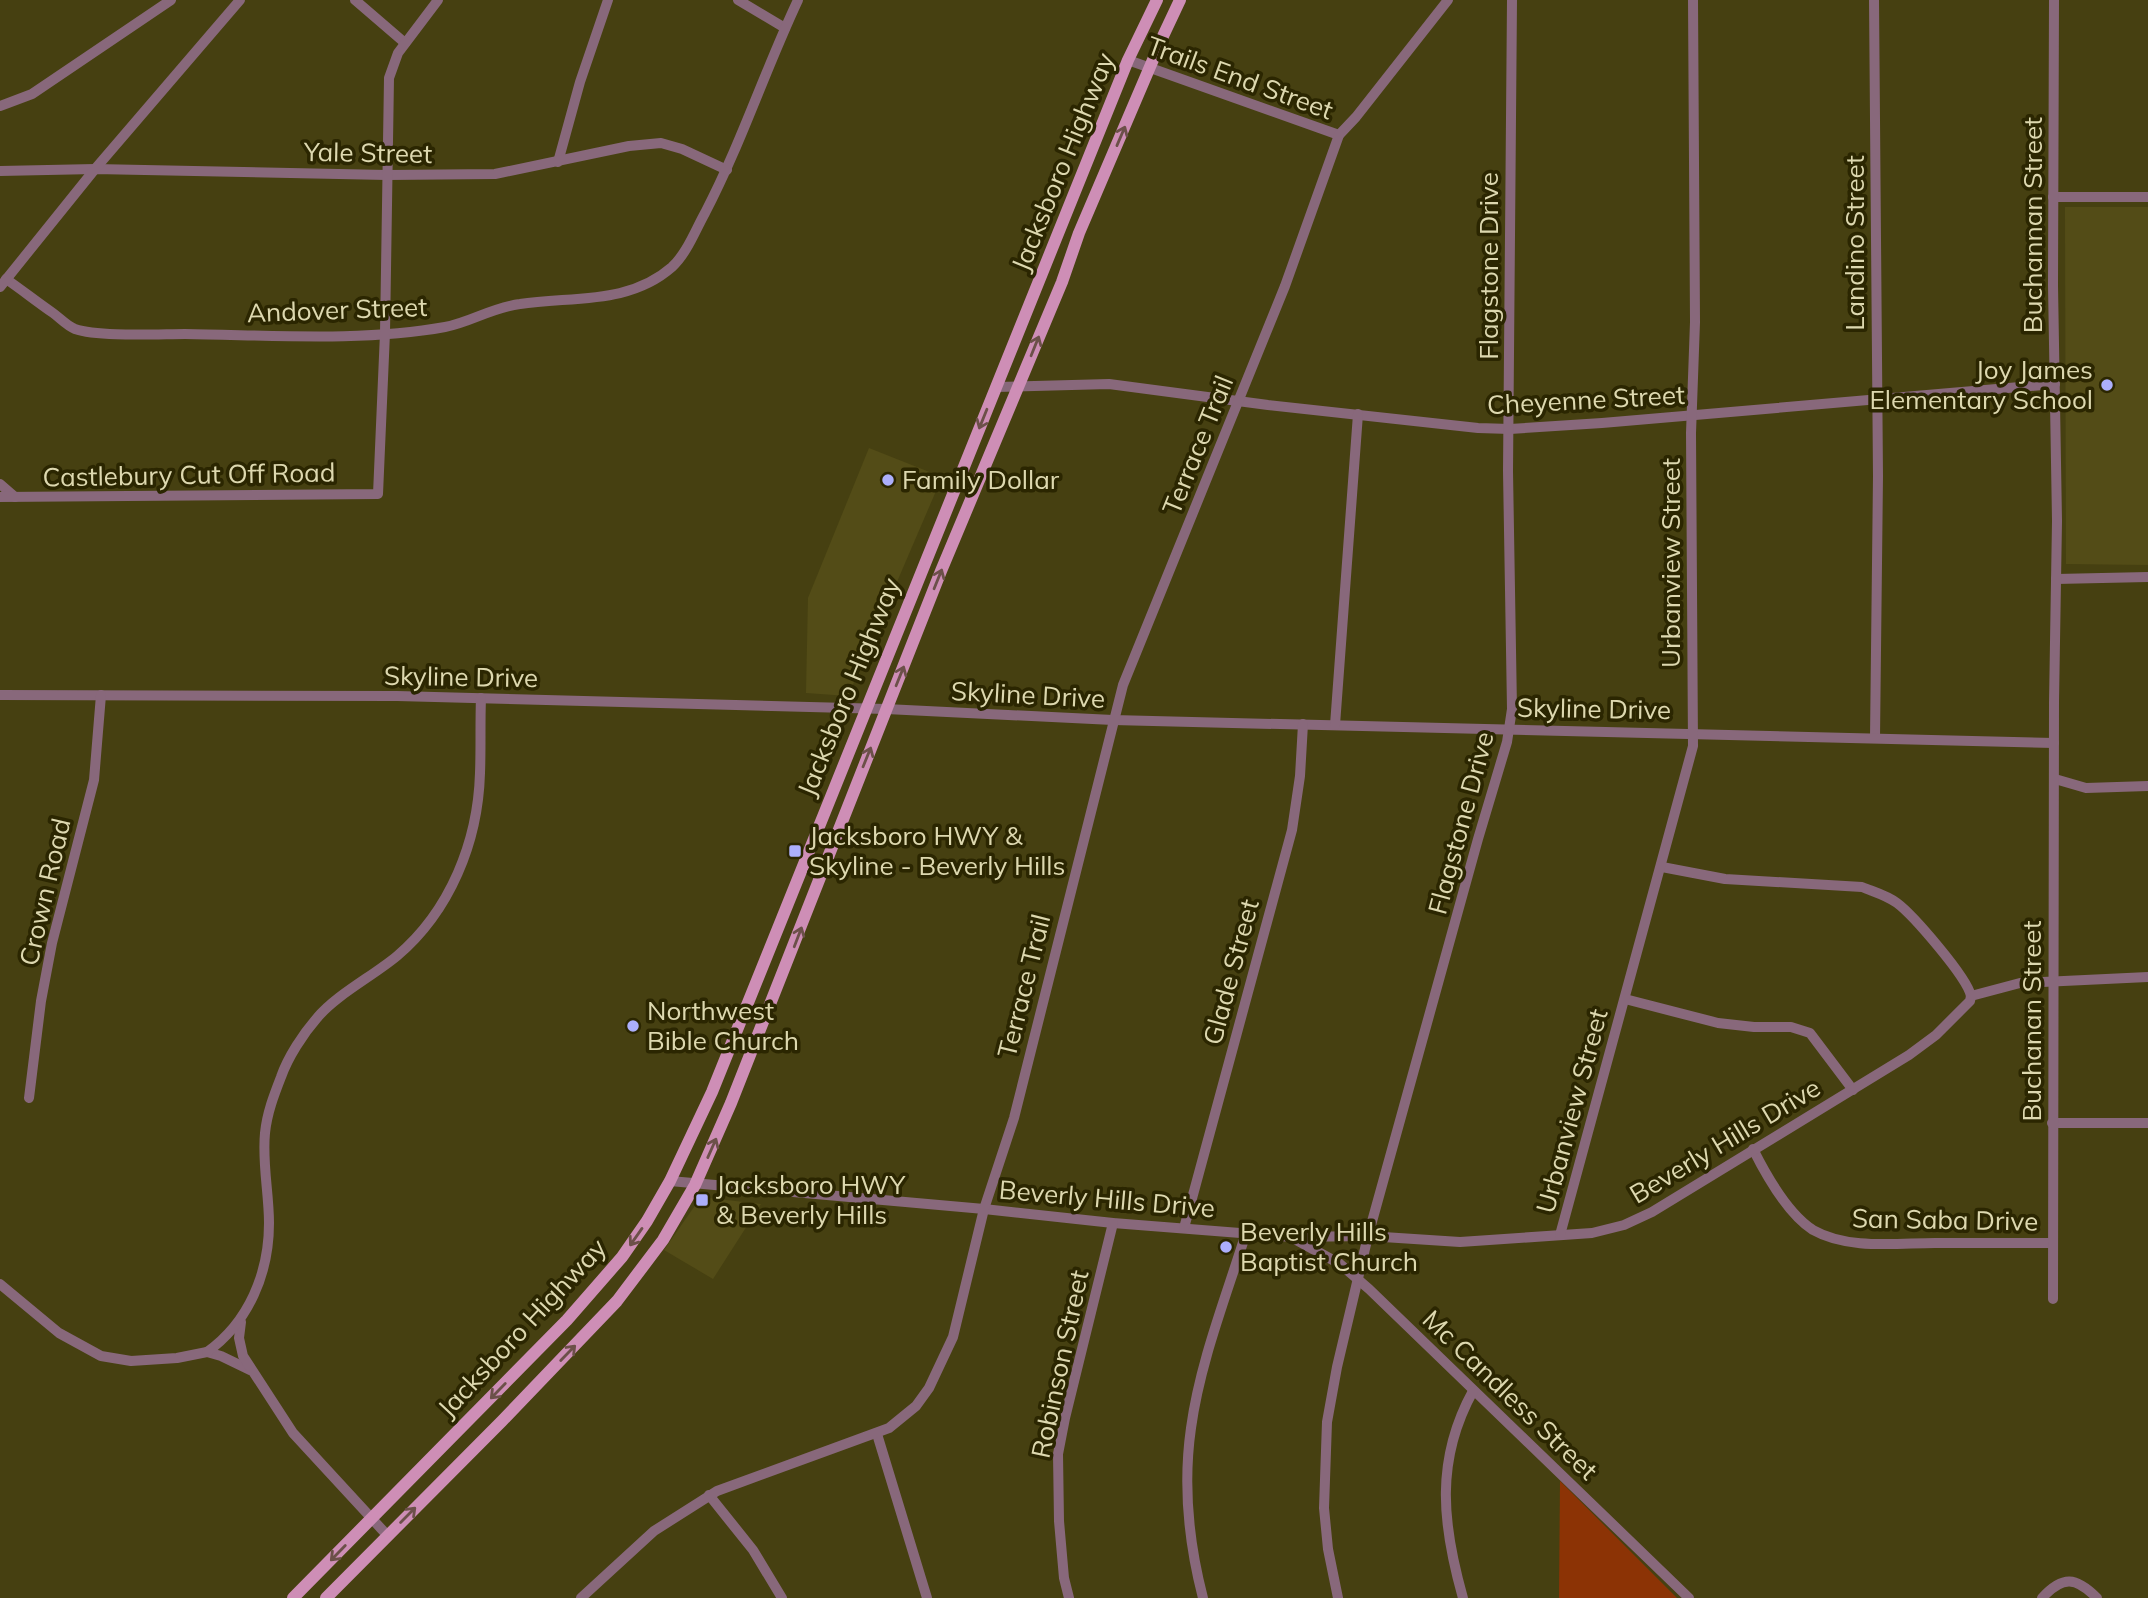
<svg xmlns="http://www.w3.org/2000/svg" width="2148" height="1598" font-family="Mulish,sans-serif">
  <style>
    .built { fill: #534c17 }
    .green { fill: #8c3305 }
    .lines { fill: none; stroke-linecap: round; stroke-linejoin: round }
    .minor { stroke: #88687b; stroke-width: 10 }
    .major { stroke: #ce8eb6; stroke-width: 12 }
    .oneway { stroke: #6c5049 }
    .poi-dot { fill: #acaffb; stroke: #2b2601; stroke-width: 2.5 }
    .labels { text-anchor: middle; stroke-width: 7; stroke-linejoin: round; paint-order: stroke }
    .street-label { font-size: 26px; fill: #ddd8af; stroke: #2b2601 }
    .poi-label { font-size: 26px; fill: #ddd8af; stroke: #2b2601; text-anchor: start }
  </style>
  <rect width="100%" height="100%" fill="#464011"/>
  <g class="built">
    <path d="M2065 207H2148V565L2066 564Z"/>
    <path d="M869 448 942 477 848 696 806 693 808 598Z"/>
    <path d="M701 1197 761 1204 713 1279 664 1250Z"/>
  </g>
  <path class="green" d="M1560 1481 1677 1598H1559Z"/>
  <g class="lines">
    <g class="minor">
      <path d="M355 0 405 43"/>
      <path d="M738 0 785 28"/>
      <path d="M1874 0 1878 476 1875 738"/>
      <path d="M1128 60 1339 135"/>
      <path d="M0 106 32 94 171 0"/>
      <path d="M558 162 580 82 608 0"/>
      <path d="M0 171 95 169 387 175 495 174 629 146 661 143 682 149 727 170"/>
      <path d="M2053 197H2148"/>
      <path d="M6 279C22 290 37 302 53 313 60 318 67 326 75 329 98 337 158 334 185 334 270 335 362 342 445 327 471 322 493 307 520 304 572 296 629 305 672 267 687 253 695 231 705 213 741 144 765 70 798 0"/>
      <path d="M0 287 95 169 240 0"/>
      <path d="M996 387 1109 384 1268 405 1478 428 1510 429 1602 423 2055 384"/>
      <path d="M0 484 15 497"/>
      <path d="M0 497 378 494 385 333 389 78 398 53 438 0"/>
      <path d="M2056 579 2148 577"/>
      <path d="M0 695 397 696 886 709 1113 720 2054 743"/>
      <path d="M1335 725 1358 414"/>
      <path d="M2055 779 2086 788 2148 786"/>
      <path d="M1662 867 1725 879 1862 887C1874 892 1886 895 1897 903 1913 915 1967 977 1971 996"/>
      <path d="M1625 999 1718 1023 1754 1027H1791L1810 1033 1853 1090"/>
      <path d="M29 1098 41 1001 52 943 94 780 101 695"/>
      <path d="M2052 1123H2148"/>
      <path d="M1753 1149C1766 1175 1788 1214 1813 1230 1848 1250 1897 1243 1935 1243 1974 1243 2014 1243 2053 1243"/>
      <path d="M670 1181 984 1209 1113 1223 1291 1237 1368 1236 1460 1242 1592 1233 1624 1225 1652 1212 1909 1055 1936 1035 1970 1001 1971 996 2020 983 2148 977"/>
      <path d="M1184 1228 1292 830 1300 776 1303 724"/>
      <path d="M1560 1235 1693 746 1691 433 1695 322 1693 0"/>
      <path d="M1291 1237 1340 1264 1369 1289 1689 1598"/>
      <path d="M0 1284 59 1333 101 1356 131 1361 177 1358 207 1352 221 1356 250 1370"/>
      <path d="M2053 1299 2054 702 2057 521 2053 285 2054 0"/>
      <path d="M241 1322 239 1338 243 1356 293 1433 387 1535"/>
      <path d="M207 1352C249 1322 269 1273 269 1223 269 1193 262 1163 265 1133 267 1113 274 1095 281 1077 288 1057 303 1034 317 1018 336 995 373 976 397 956 450 911 478 842 480 773 481 748 480 723 481 698"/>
      <path d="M877 1434 927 1598"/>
      <path d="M709 1495 753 1550 782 1598"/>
      <path d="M581 1598 654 1531 717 1491 889 1428 916 1406 929 1388 953 1337 984 1209 1014 1118 1123 685 1285 286 1339 135 1356 117 1448 0"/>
      <path d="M1069 1598 1064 1578 1059 1521 1058 1454 1065 1418 1113 1223"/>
      <path d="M1203 1598C1189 1544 1183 1484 1191 1428 1200 1362 1226 1297 1246 1233"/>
      <path d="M1338 1598 1328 1549 1324 1508 1327 1422 1337 1367 1368 1236 1478 839 1507 742 1512 709 1508 471 1512 0"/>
      <path d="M1463 1598C1442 1524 1435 1460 1473 1391"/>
      <path d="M2042 1598C2063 1575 2076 1577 2097 1598"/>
    </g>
    <g class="major">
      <path d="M293 1598 567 1320 622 1257 647 1221 670 1181 712 1092 1128 60 1157 0"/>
      <path d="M326 1598 502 1421 617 1301 663 1240 695 1185 731 1103 941 571 1062 282 1079 233 1164 34 1180 0"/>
    </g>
  </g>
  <defs><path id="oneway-shaft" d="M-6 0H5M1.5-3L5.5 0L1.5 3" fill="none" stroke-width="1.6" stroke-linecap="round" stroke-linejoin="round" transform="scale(1.75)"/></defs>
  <g class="oneway">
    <use href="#oneway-shaft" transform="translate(1121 136) rotate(-67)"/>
    <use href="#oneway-shaft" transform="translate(1035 346) rotate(-68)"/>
    <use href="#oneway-shaft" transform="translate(983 419) rotate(112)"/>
    <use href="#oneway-shaft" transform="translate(938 579) rotate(-68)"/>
    <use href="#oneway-shaft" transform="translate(900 676) rotate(-68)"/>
    <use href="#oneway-shaft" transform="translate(867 757) rotate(-68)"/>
    <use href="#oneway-shaft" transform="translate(798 937) rotate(-69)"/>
    <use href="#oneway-shaft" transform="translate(712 1148) rotate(-66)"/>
    <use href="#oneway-shaft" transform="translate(636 1237) rotate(125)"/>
    <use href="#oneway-shaft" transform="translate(568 1353) rotate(-46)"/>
    <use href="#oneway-shaft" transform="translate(498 1391) rotate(134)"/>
    <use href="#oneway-shaft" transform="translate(408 1515) rotate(-45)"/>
    <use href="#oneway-shaft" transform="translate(338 1553) rotate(134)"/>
  </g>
  <g class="poi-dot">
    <circle cx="2107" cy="385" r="7"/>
    <circle cx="888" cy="480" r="7"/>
    <rect x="788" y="844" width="14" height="14" rx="3.5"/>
    <circle cx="633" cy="1026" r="7"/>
    <rect x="695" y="1193" width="14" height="14" rx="3.5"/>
    <circle cx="1226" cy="1247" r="7"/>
  </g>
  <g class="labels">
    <g class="street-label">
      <text transform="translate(1240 78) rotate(20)" y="9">Trails End Street</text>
      <text transform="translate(368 153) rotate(1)" y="9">Yale Street</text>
      <text transform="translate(1063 162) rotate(-68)" y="9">Jacksboro Highway</text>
      <text transform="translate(2033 225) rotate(-90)" y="9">Buchannan Street</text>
      <text transform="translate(1855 243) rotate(-90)" y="9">Landino Street</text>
      <text transform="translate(1489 266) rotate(-90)" y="9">Flagstone Drive</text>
      <text transform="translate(337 310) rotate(-2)" y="9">Andover Street</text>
      <text transform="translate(1586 400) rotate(-3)" y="9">Cheyenne Street</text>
      <text transform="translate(1198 445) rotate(-68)" y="9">Terrace Trail</text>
      <text transform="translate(189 475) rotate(-1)" y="9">Castlebury Cut Off Road</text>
      <text transform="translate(1671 563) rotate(-90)" y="9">Urbanview Street</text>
      <text transform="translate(461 677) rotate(1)" y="9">Skyline Drive</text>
      <text transform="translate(849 687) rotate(-68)" y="9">Jacksboro Highway</text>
      <text transform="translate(1028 695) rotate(3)" y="9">Skyline Drive</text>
      <text transform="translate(1594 709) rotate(1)" y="9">Skyline Drive</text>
      <text transform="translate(1461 823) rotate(-75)" y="9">Flagstone Drive</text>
      <text transform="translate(45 892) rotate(-77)" y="9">Crown Road</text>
      <text transform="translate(1231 972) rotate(-75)" y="9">Glade Street</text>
      <text transform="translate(1024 986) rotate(-76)" y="9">Terrace Trail</text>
      <text transform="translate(2032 1021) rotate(-90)" y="9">Buchanan Street</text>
      <text transform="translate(1572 1111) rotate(-75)" y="9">Urbanview Street</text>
      <text transform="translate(1725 1141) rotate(-31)" y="9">Beverly Hills Drive</text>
      <text transform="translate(1107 1199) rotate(5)" y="9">Beverly Hills Drive</text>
      <text transform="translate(1945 1220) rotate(1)" y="9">San Saba Drive</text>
      <text transform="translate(522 1328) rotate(-47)" y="9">Jacksboro Highway</text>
      <text transform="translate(1060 1364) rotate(-78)" y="9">Robinson Street</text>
      <text transform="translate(1510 1395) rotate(44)" y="9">Mc Candless Street</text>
    </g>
    <g class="poi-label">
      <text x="2093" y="379" text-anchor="end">Joy James<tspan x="2093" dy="30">Elementary School</tspan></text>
      <text x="902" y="489">Family Dollar</text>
      <text x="809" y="845">Jacksboro HWY &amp;<tspan x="809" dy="30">Skyline - Beverly Hills</tspan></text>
      <text x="647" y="1020">Northwest<tspan x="647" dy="30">Bible Church</tspan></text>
      <text x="716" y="1194">Jacksboro HWY<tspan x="716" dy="30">&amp; Beverly Hills</tspan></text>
      <text x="1240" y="1241">Beverly Hills<tspan x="1240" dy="30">Baptist Church</tspan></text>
    </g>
  </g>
</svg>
